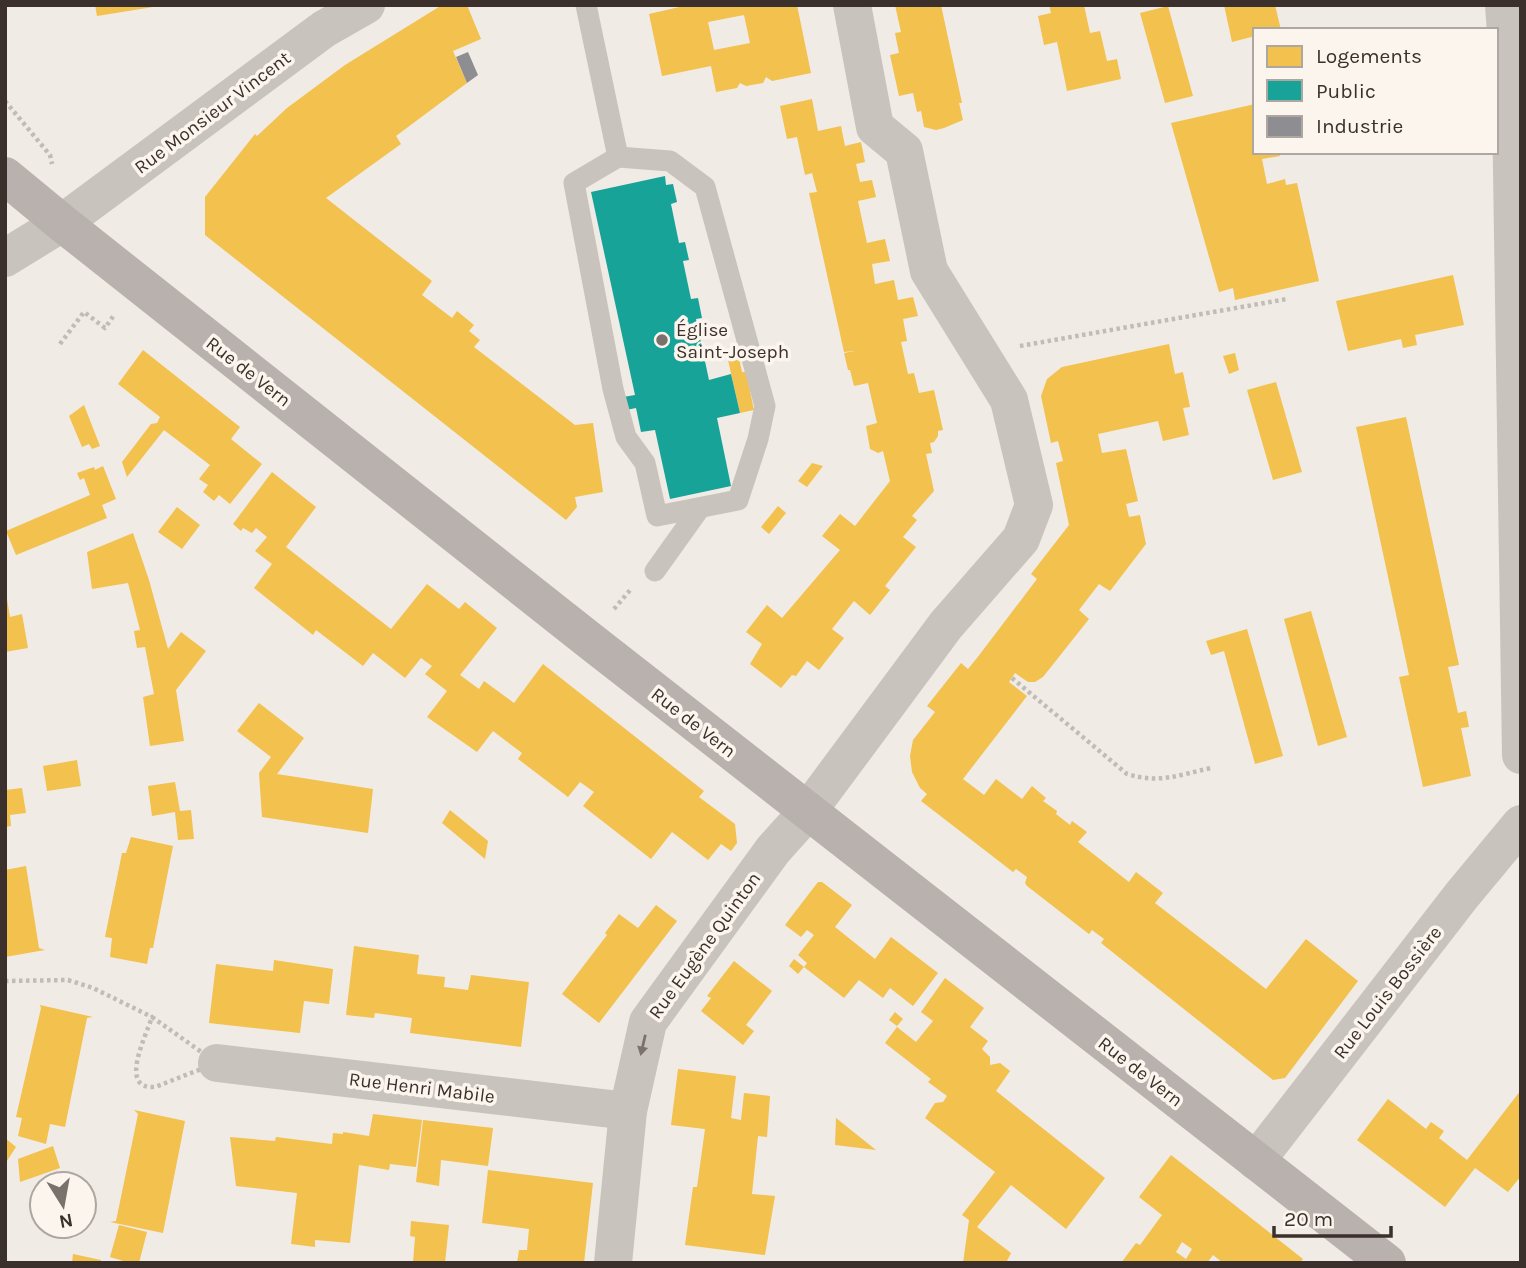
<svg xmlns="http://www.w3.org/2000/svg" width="1526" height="1268" font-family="Karla,sans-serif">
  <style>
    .homes { fill: #f2c14e; fill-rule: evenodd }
    .public { fill: #17a398 }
    .industry { fill: #8d8d92 }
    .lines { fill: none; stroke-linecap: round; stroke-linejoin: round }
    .path { stroke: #c2bbb6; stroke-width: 4.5; stroke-dasharray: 3.5 3.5; stroke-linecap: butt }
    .service { stroke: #c9c3be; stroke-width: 21 }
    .minor { stroke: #c9c3be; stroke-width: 38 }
    .primary { stroke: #b8b1ad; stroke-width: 38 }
    .oneway { fill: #7b726d }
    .poi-dot { fill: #7a716c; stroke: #fbf5ee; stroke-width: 2.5 }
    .labels { text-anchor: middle; stroke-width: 7; stroke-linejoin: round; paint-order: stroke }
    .street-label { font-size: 19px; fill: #3b302b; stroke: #fbf5ee }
    .poi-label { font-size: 19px; fill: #3b302b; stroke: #fbf5ee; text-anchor: start }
  </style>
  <rect width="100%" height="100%" fill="#f0ebe5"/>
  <g class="homes">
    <path d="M95 5H153V7L97 16Z"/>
    <path d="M442 5H467L481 39 453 51 467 83 396 136 401 144 326 198 432 281 422 295 452 318 457 311 474 325 469 331 480 340 474 347 575 425 593 423 603 492 575 497 577 507 566 520 205 235V197L255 134 257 136 287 108 345 65Z"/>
    <path d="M688 5H797L811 73 772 81 766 77 763 83 746 86 740 83 737 88 716 92 711 66 662 76 649 14ZM744 15 750 43 714 50 708 22Z"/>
    <path d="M895 5H941L962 103H959L963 120 944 128 936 130 924 127 921 111 917 112 913 93 899 96 890 55 899 53 895 33 901 32Z"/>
    <path d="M1049 5H1084L1090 33 1100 31 1107 61 1117 59 1121 79 1067 91 1057 42 1044 45 1038 16 1051 13Z"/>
    <path d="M1224 5H1275L1281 30H1255V36L1232 42Z"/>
    <path d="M1168 6 1193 96 1165 103 1140 13Z"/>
    <path d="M812 99 818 131 841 126 845 146 861 142 865 162 856 164 860 182 872 180 876 197 858 201 867 243 885 239 890 261 872 264 875 284 894 280 898 300 913 297 918 316 903 319 907 341 901 342 908 374 914 373 919 393 934 390 943 430 938 431V436L934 442 930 443 932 453 926 454 934 491 912 516 917 520 903 537 916 547 885 586 890 590 870 615 854 601 832 629 844 638 819 670 807 661 796 676 792 675 781 688 750 664 762 644 746 632 767 605 782 618 840 550 822 536 840 514 855 526 890 481 883 451 878 453 870 449 866 426 877 423 868 383 854 386 850 370H848L844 353 855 351 844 352 809 193 817 192 812 173 805 175 797 137 787 139 780 106Z"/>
    <path d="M1255 104V152H1279L1280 156 1262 159 1267 184 1285 179 1286 185 1297 183 1319 281 1235 300 1233 288 1219 292 1171 123Z"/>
    <path d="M1453 275 1464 325 1415 335 1417 345 1403 348 1401 339 1348 351 1336 301Z"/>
    <path d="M1169 344 1175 374 1183 372 1190 407 1183 408 1189 435 1163 441 1158 421 1098 434 1102 453 1126 449 1138 501 1126 504 1129 517 1140 515 1146 544 1110 591 1099 584 1079 610 1089 619 1043 677 1035 682H1028L1015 673 1009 682 1027 696 963 779 984 795 996 779 1022 799 1032 786 1046 798 1043 801 1057 811 1056 814 1070 825 1072 821 1087 832 1078 842 1129 882 1136 872 1163 893 1155 903 1266 989 1306 939 1358 981 1285 1078 1273 1080 1101 943 1104 939 1092 930 1089 934 1027 886 1025 883 1027 877 1016 869 1013 872 921 801 927 794 920 788 912 772 910 756 913 740 935 712 927 706 961 663 968 669 977 658 1037 579 1031 574 1069 525 1056 463 1063 461 1058 441 1051 443 1041 396 1047 379 1062 367Z"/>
    <path d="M143 350 240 427 231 439 262 464 230 504 219 495 214 501 203 492 208 485 199 479 210 465 164 430 127 477 122 462 151 424 157 423 160 417 118 384Z"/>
    <path d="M1235 353 1239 370 1229 374 1223 356Z"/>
    <path d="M739 358 742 372H746L754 410 740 413 728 360Z"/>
    <path d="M1276 382 1302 472 1273 480 1247 390Z"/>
    <path d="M84 405 100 446 92 449 89 444 82 447 69 416Z"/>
    <path d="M1406 417 1459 665 1448 667 1458 713 1466 711 1469 727 1461 728 1471 776 1423 787 1399 677 1409 675 1356 427Z"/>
    <path d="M812 463 823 466 807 487 798 481Z"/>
    <path d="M103 466 116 499 102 505 107 518 16 555 6 531 90 495 84 478 80 480 77 473 94 467 95 470Z"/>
    <path d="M272 472 316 507 286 547 391 629 427 584 459 609 465 602 497 628 460 675 479 689 484 681 514 703 543 664 704 791 699 797 735 824 737 843 731 851 721 844 708 860 672 832 651 859 583 806 594 792 580 782 568 797 518 759 522 753 493 731 477 752 427 717 447 691 425 674 432 666 421 658 405 678 373 653 363 666 316 630 313 635 254 588 272 564 255 551 267 537 256 528 252 533 243 528 241 531 233 524Z"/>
    <path d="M778 506 786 513 769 534 761 527Z"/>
    <path d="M177 507 200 525 182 549 158 532Z"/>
    <path d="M133 533 149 580 168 649 181 632 206 651 176 690 184 741 150 746 143 697 154 694 145 647 137 648 134 631 140 630 128 583 92 589 87 552Z"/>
    <path d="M7 599 10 617 22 614 28 648 5 652Z"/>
    <path d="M1311 611 1347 737 1318 746 1284 619Z"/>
    <path d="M1247 629 1283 756 1255 764 1224 651 1211 655 1206 641Z"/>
    <path d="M259 703 304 738 277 774 373 789 368 833 262 817 259 773 271 757 237 731Z"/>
    <path d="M77 760 81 786 47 791 43 766Z"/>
    <path d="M175 782 180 811 191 810 194 839 178 840 175 812 152 816 148 786Z"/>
    <path d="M22 788 26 813 10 815 11 826 5 827V790Z"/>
    <path d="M450 810 488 841 485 859 442 823Z"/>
    <path d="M131 837 173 846 153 948H150L147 964 110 957 112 938 105 937 122 853H126Z"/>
    <path d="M26 866 39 948 45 950 5 957V870Z"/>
    <path d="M818 882H822L852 905 835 927 875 959 891 937 938 973 913 1006 890 988 883 998 859 980 844 998 804 967 807 963 798 955 814 935 807 930 801 937 785 925Z"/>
    <path d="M656 905 677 921 599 1023 562 994 607 935 605 933 619 914 638 928Z"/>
    <path d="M354 946 419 955 417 974 445 977 444 987 468 990 471 975 529 982 521 1047 410 1033 412 1018 375 1013 374 1018 346 1015Z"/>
    <path d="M794 959 804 967 798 974 789 966Z"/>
    <path d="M274 960 333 969 329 1004 304 1001 300 1033 209 1023 216 964 273 971Z"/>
    <path d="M734 961 772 991 746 1025 754 1031 743 1045 701 1011 711 998 707 996Z"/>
    <path d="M945 978 984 1008 970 1027 988 1041 982 1049 990 1057V1065L1000 1063 1010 1071 996 1091 1105 1178 1066 1229 1011 1185 977 1227 1011 1253 1006 1263H963L969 1220 962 1215 995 1172 925 1118 935 1103 943 1102 947 1096 928 1082 931 1079 885 1043 897 1027 916 1042 933 1021 921 1012Z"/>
    <path d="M40 1005 93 1017 87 1018 65 1127 50 1124 46 1144 18 1136 22 1118 16 1117 41 1008Z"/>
    <path d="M895 1012 903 1019 897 1026 889 1020Z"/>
    <path d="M678 1069 736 1076 731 1118 741 1120 744 1093 770 1096 767 1137 758 1136 752 1194 775 1196 765 1255 685 1245 693 1187H697L705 1129 671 1125Z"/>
    <path d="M1521 1090V1176L1508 1192 1475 1168 1445 1207 1357 1140 1388 1099 1426 1129 1431 1122 1444 1131 1439 1138 1467 1160Z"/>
    <path d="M134 1110 185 1121 163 1233 110 1222 116 1221 121 1197 138 1114Z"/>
    <path d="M373 1114 422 1120 416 1167 390 1164 389 1170 359 1165 350 1243 315 1240V1247L291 1244 297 1193 236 1186 230 1137 275 1141 276 1137 332 1144 333 1133 343 1134V1132L369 1136Z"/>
    <path d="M836 1118 876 1150 835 1145Z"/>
    <path d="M423 1120 493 1128 488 1166 441 1160 439 1186 416 1182Z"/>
    <path d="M5 1138 16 1147 5 1164Z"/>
    <path d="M53 1146 60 1168 20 1182 18 1159Z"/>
    <path d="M1171 1155 1303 1259 1300 1263H1223L1213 1255 1207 1263H1121L1136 1243 1140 1245 1162 1215 1139 1197ZM1182 1242 1192 1249 1186 1259 1176 1252Z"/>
    <path d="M488 1170 593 1183 584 1263H517L519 1250H527L529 1229 482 1223Z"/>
    <path d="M411 1221 449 1225 445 1263H413L415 1237 410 1236Z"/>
    <path d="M119 1225 147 1232 139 1263H130L110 1257Z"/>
    <path d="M73 1254 101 1260 100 1263H72Z"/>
  </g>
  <path class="public" d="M665 176 666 185 673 184 677 202 671 204 679 243 685 242 689 260 683 261 691 299 698 298 702 318 696 319 709 380 731 374 740 413 717 418 731 486 670 499 655 430 641 432 636 408 626 410 623 397 635 395 591 192Z"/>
  <path class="industry" d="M468 52 478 75 467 83 456 57Z"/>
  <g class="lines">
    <g class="path">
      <path d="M5 101 50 155 52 164"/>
      <path d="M60 344 84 312 105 328 114 315"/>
      <path d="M1020 346 1287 299"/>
      <path d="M614 609 631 589"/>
      <path d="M1012 678 1127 774C1160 784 1178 775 1211 768"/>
      <path d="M5 981 68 980 93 988 152 1017"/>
      <path d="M152 1017 217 1063 155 1087C118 1090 146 1036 152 1017Z"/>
    </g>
    <g class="service">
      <path d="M586 5 618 157"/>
      <path d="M618 157 670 161 705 187 765 406 758 439 738 500 657 516 645 463 626 437 613 389 574 183Z"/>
      <path d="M655 571 700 508"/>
    </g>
    <g class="minor">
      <path d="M1504 5 1511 105 1521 755"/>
      <path d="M5 258 62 223 324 29 366 5"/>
      <path d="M217 1063 628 1111"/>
      <path d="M1256 1161 1462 895 1521 824"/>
      <path d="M613 1263 628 1111 648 1022 773 850 808 811 946 625 1021 539 1034 505 1009 400 929 271 904 151 875 127 852 5"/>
    </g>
    <path class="primary" d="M5 176 62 223 589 640 1387 1263"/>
  </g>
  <defs><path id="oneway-solid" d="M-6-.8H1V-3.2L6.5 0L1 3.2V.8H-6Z" transform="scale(1.75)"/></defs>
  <use class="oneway" href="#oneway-solid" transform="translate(643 1045) rotate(103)"/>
  <circle class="poi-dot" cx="662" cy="340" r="7"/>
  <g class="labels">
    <g class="street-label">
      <text transform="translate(212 112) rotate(-37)" y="7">Rue Monsieur Vincent</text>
      <text transform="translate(249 371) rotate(38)" y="7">Rue de Vern</text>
      <text transform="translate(694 722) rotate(38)" y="7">Rue de Vern</text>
      <text transform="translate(704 945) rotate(-54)" y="7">Rue Eugène Quinton</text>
      <text transform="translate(1387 992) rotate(-52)" y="7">Rue Louis Bossière</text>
      <text transform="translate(1141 1071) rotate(38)" y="7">Rue de Vern</text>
      <text transform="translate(422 1087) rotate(7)" y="7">Rue Henri Mabile</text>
    </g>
    <g class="poi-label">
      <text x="676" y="336">Église<tspan x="676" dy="22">Saint-Joseph</tspan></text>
    </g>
  </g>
  <rect width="1526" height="1268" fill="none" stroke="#3b302b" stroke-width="14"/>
  <rect x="1253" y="28" width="245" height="126" fill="#fbf5ee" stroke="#aea6a0" stroke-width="2"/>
  <rect x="1267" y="46" width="35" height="21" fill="#f2c14e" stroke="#aea6a0" stroke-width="2"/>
  <text x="1316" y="63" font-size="21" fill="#3b302b">Logements</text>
  <rect x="1267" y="80" width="35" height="21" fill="#17a398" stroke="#aea6a0" stroke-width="2"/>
  <text x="1316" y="98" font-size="21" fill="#3b302b">Public</text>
  <rect x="1267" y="116" width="35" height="21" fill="#8d8d92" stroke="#aea6a0" stroke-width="2"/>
  <text x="1316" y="133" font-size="21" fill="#3b302b">Industrie</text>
  <g transform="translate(63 1205) rotate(169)"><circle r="33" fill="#fbf5ee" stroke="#aea6a0" stroke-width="2"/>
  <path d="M0-5L12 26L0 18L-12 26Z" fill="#7a716c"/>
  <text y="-10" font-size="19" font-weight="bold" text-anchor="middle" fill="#3b302b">N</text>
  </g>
  <path d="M1274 1226v10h117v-10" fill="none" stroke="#3b302b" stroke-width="3.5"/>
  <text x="1284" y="1226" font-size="21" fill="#3b302b" stroke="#fbf5ee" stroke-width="5" paint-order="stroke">20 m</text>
</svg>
